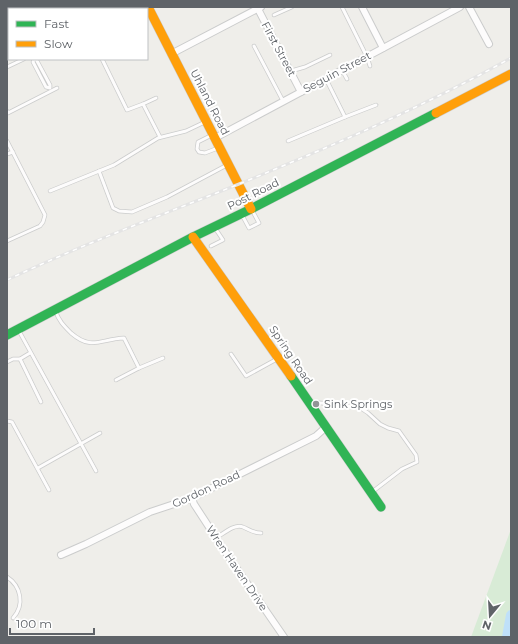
<svg xmlns="http://www.w3.org/2000/svg" width="518" height="644" font-family="Montserrat,sans-serif">
  <style>
    .green { fill: #d8ebd6 }
    .lines { fill: none; stroke-linecap: round; stroke-linejoin: round }
    .river { stroke: #bfe0f9; stroke-width: 10 }
    .lane-casing { stroke: #cbcccc; stroke-width: 4.5 }
    .street-casing { stroke: #cbcccc; stroke-width: 8 }
    .fast-casing { stroke: #cacacb; stroke-width: 10 }
    .slow-casing { stroke: #cacacb; stroke-width: 10 }
    .lane { stroke: #fdfcfc; stroke-width: 3 }
    .street { stroke: #fdfcfc; stroke-width: 6 }
    .fast { stroke: #30b455; stroke-width: 9 }
    .slow { stroke: #ff9f0a; stroke-width: 9 }
    .rail-casing { stroke: #e4e4e4; stroke-width: 3 }
    .rail { stroke: #fff; stroke-width: 1.5; stroke-dasharray: 4.5; stroke-linecap: butt }
    .poi-dot { fill: #919496; stroke: #fff; stroke-width: 1.5 }
    .labels { text-anchor: middle; stroke-width: 4; stroke-linejoin: round; paint-order: stroke }
    .street-label { font-size: 11px; fill: #5f6368; stroke: #fff }
    .poi-label { font-size: 11px; fill: #5f6368; stroke: #fff; text-anchor: start }
  </style>
  <rect width="100%" height="100%" fill="#efeeea"/>
  <path class="green" d="M511 529V637H471Z"/>
  <g class="lines">
    <path class="river" d="M507 637 511 615"/>
    <g class="lane-casing">
      <g id="lane">
        <path d="M22 7 23 9"/>
        <path d="M76 7 77 9"/>
        <path d="M342 7 367 57 370 66"/>
        <path d="M94 9 99 7"/>
        <path d="M274 15 292 7"/>
        <path d="M254 46 283 101"/>
        <path d="M7 54 9 53"/>
        <path d="M34 59 33 62 46 87 50 88V85L36 59"/>
        <path d="M102 59 127 110 143 104 160 137"/>
        <path d="M7 67 24 59"/>
        <path d="M342 70 347 79"/>
        <path d="M291 71 305 67 330 55"/>
        <path d="M143 104 156 98"/>
        <path d="M7 111 8 113 57 88"/>
        <path d="M345 117 376 105"/>
        <path d="M212 135 198 142 197 149 199 152 205 153 218 148"/>
        <path d="M7 141 45 215 43 222 40 226 7 241"/>
        <path d="M288 141 345 117 326 79"/>
        <path d="M7 154 13 152"/>
        <path d="M99 171 113 208 119 211 132 212 167 197 227 165"/>
        <path d="M50 191 114 165 158 138 186 131 205 122"/>
        <path d="M242 215 249 228 259 223 252 210"/>
        <path d="M211 246 223 240 215 228"/>
        <path d="M55 310C59 321 63 325 71 333 92 351 100 339 124 338L139 368 116 380"/>
        <path d="M19 331 96 471"/>
        <path d="M231 354 246 376 277 359"/>
        <path d="M20 359 41 402"/>
        <path d="M7 362 13 359H20L30 353"/>
        <path d="M139 368 163 358"/>
        <path d="M311 402 359 407 368 413 380 424 388 428 399 431 416 455 417 462 402 469 372 492"/>
        <path d="M7 421 12 422 49 490"/>
        <path d="M38 468 100 433"/>
        <path d="M216 538C223 534 235 523 243 527 250 530 253 533 261 533"/>
        <path d="M7 577C21 586 25 605 13 618"/>
      </g>
    </g>
    <g class="street-casing">
      <g id="street">
        <path d="M257 7 301 92"/>
        <path d="M362 7 383 48"/>
        <path d="M469 7 489 44"/>
        <path d="M171 54 261 7"/>
        <path d="M215 138 460 7"/>
        <path d="M192 498 194 504 224 550 284 637"/>
        <path d="M61 555 86 544 150 512 192 498 316 436 326 427"/>
      </g>
    </g>
    <g class="fast-casing">
      <g id="fast">
        <path d="M7 335 193 237 251 209 436 113"/>
        <path d="M291 376 381 507"/>
      </g>
    </g>
    <g class="slow-casing">
      <g id="slow">
        <path d="M148 7 251 209"/>
        <path d="M54 9 58 7"/>
        <path d="M7 33 9 32"/>
        <path d="M436 113 511 74"/>
        <path d="M193 237 291 376"/>
      </g>
    </g>
    <use href="#lane" class="lane"/>
    <use href="#street" class="street"/>
    <use href="#fast" class="fast"/>
    <use href="#slow" class="slow"/>
    <g class="rail-casing">
      <path id="rail" d="M7 280C83 244 162 215 239 184 332 146 423 107 511 58"/>
    </g>
    <use href="#rail" class="rail"/>
  </g>
  <circle class="poi-dot" cx="316" cy="404" r="4"/>
  <g class="labels">
    <g class="street-label">
      <text transform="translate(279 49) rotate(62)" y="4">First Street</text>
      <text transform="translate(337 72) rotate(-28)" y="4">Seguin Street</text>
      <text transform="translate(210 102) rotate(63)" y="4">Uhland Road</text>
      <text transform="translate(253 194) rotate(-27)" y="4">Post Road</text>
      <text transform="translate(291 355) rotate(56)" y="4">Spring Road</text>
      <text transform="translate(206 489) rotate(-25)" y="4">Gordon Road</text>
      <text transform="translate(237 568) rotate(56)" y="4">Wren Haven Drive</text>
    </g>
    <g class="poi-label">
      <text x="324" y="408">Sink Springs</text>
    </g>
  </g>
  <rect width="518" height="644" fill="none" stroke="#5f6368" stroke-width="16"/>
  <rect x="8" y="8" width="140" height="52" fill="#ffffff" stroke="#bfc1c3"/>
  <rect x="16" y="21" width="20" height="6" fill="#30b455" stroke="#bfc1c3"/>
  <text x="44" y="28" font-size="12" fill="#5f6368">Fast</text>
  <rect x="16" y="41" width="20" height="6" fill="#ff9f0a" stroke="#bfc1c3"/>
  <text x="44" y="48" font-size="12" fill="#5f6368">Slow</text>
  <g transform="translate(490 616) rotate(198)" stroke="#ffffff" stroke-width="3" paint-order="stroke">
  <path d="M0-3L7 15L0 10L-7 15Z" fill="#5f6368"/>
  <text y="-6" font-size="11" font-weight="bold" text-anchor="middle" fill="#5f6368">N</text>
  </g>
  <path d="M10 628v6h84v-6" fill="none" stroke="#5f6368" stroke-width="2"/>
  <text x="16" y="628" font-size="12" fill="#5f6368" stroke="#ffffff" stroke-width="3" paint-order="stroke">100 m</text>
</svg>
